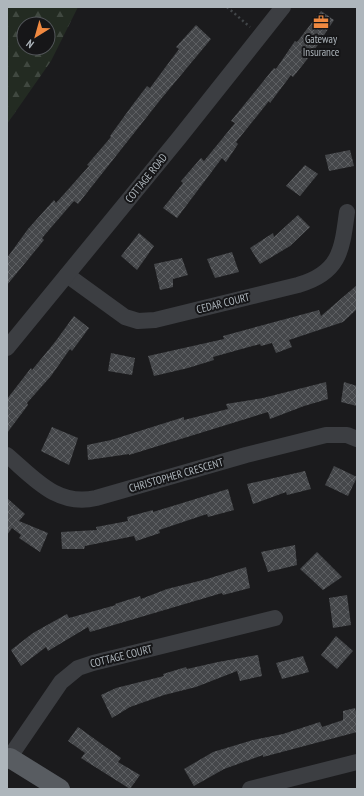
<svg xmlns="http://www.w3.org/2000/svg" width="364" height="796" font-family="'PT Sans Narrow',sans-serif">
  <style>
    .forest { fill: url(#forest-firs); fill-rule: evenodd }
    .building { fill: url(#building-cross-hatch) }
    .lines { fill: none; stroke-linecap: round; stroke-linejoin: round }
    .path { stroke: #424649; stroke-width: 2.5; stroke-dasharray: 2 3; stroke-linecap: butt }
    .minor { stroke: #3c3e42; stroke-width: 16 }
    .major { stroke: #585c61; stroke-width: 20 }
    .labels { text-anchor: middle; stroke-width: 4; stroke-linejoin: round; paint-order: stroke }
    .poi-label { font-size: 11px; fill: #aeb6bc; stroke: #161618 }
    .street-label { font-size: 11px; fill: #aeb6bc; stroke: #161618 }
  </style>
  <defs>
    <pattern id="forest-firs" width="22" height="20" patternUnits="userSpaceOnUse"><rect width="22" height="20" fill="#232b22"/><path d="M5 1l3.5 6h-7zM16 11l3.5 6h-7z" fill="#404840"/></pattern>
    <pattern id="building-cross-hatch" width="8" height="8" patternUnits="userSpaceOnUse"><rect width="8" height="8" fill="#45474a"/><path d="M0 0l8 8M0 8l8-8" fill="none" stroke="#5d5f62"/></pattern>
  </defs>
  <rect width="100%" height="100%" fill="#1b1b1d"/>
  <path class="forest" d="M7 7H78L51 61 7 124ZM24 24H48V48H24Z"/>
  <g class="building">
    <path d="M321 11 334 20 313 52 293 77 291 75 270 103 269 101 236 142 238 144 226 162 222 158 177 218 163 208 183 183 181 181 201 158 204 161 235 123 231 121 274 68 276 69 295 41 297 42Z"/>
    <path d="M196 25 211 39 161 99 78 204 74 201 42 238 44 240 7 285V258L28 229 54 200 56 203 89 166 87 165 111 137 110 136 131 107 147 86 150 88 179 49 176 47Z"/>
    <path d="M350 150 354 166 329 171 325 155Z"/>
    <path d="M305 165 318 174 300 196 286 186Z"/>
    <path d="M298 215 310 227 290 246 260 264 250 248 273 233 274 237Z"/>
    <path d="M139 233 154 246 137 270 121 256Z"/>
    <path d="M232 252 239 272 215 278 207 259Z"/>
    <path d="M182 258 188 275 173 279V287L160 290 154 264Z"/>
    <path d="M357 285V309L343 322 289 340 292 347 276 353 272 343 261 346 260 344 213 357 214 360 188 368 154 376 148 356 224 339 223 336 319 310 321 316Z"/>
    <path d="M74 316 89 328 72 351 70 349 51 376 27 403 28 405 7 433V399L31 368 32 370 55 342Z"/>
    <path d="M111 353 135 358 132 375 108 371Z"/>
    <path d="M326 382 328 399 304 406 270 419 268 412 129 455V454L88 460 87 445 111 440 184 417V420L228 409 226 404 263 398Z"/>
    <path d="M344 382 357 386V406L341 402Z"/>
    <path d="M52 427 78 438 69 465 41 451Z"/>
    <path d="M334 466 357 477 348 496 325 485Z"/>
    <path d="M305 471 311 489 287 495 286 492 253 504 247 484Z"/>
    <path d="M228 489 234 510 208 517 207 514 159 530 160 533 136 541 134 536 85 546 84 549H62L61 532 97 530 96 527 128 521 127 517 153 510V512Z"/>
    <path d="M7 498 25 514 19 521 48 533 40 552 19 538 21 535 12 528 7 535Z"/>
    <path d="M295 545 297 565 268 572 261 552Z"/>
    <path d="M317 552 342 577 323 590 300 569Z"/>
    <path d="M246 567 250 588 223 595 222 593 90 632 88 627 48 651 46 647 21 666 11 650 33 633 67 614 69 618 116 605 115 604 140 596 141 599 167 589 207 579Z"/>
    <path d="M347 595 351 625 333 628 329 598Z"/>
    <path d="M336 636 353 651 337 669 321 655Z"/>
    <path d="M258 655 262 676 240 681 237 671 196 687 164 695 130 707 112 718 101 695 116 688 164 676 163 674 186 667 187 669 218 662Z"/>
    <path d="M303 656 309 672 282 679 276 663Z"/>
    <path d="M355 708 357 716V732L263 757V755L224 769 194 786 184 769 213 752 253 740 283 734 320 722 322 727 343 720V711Z"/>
    <path d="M78 727 121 758 118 762 140 775 130 789 81 758 85 753 68 741Z"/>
  </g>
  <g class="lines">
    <path class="path" d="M227 7 250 27"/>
    <g class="minor">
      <path d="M67 275 125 317 138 321 155 320 298 285C340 273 342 250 347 212"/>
      <path d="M7 348 179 138 283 7"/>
      <path d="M7 455C34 478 57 507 96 498L246 455 326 435H347L357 439"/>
      <path d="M7 761 61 682 78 668 93 663 275 618"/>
      <path d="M250 789 357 762"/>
    </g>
    <path class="major" d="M10 758 60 789"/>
  </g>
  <defs>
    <g id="office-bare" transform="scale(1.2)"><path d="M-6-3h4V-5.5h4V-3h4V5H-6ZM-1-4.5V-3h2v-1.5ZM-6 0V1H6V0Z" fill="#f08940" stroke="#161618" stroke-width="2.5" paint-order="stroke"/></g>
  </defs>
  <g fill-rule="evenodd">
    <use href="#office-bare" x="321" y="22"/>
  </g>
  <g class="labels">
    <g class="poi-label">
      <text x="321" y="43">Gateway<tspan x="321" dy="13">Insurance</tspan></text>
    </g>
    <g class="street-label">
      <text transform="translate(146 178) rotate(-51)" y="4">COTTAGE ROAD</text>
      <text transform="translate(223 303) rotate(-14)" y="4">CEDAR COURT</text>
      <text transform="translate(176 475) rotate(-16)" y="4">CHRISTOPHER CRESCENT</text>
      <text transform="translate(121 656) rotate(-14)" y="4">COTTAGE COURT</text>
    </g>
  </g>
  <rect width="364" height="796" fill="none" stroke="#aeb6bc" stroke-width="16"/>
  <g transform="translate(36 36) rotate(217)"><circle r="19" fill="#161618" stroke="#53565a"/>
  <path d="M0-3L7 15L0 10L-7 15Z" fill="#f08940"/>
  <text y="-6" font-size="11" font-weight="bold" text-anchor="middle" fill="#aeb6bc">N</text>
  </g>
</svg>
